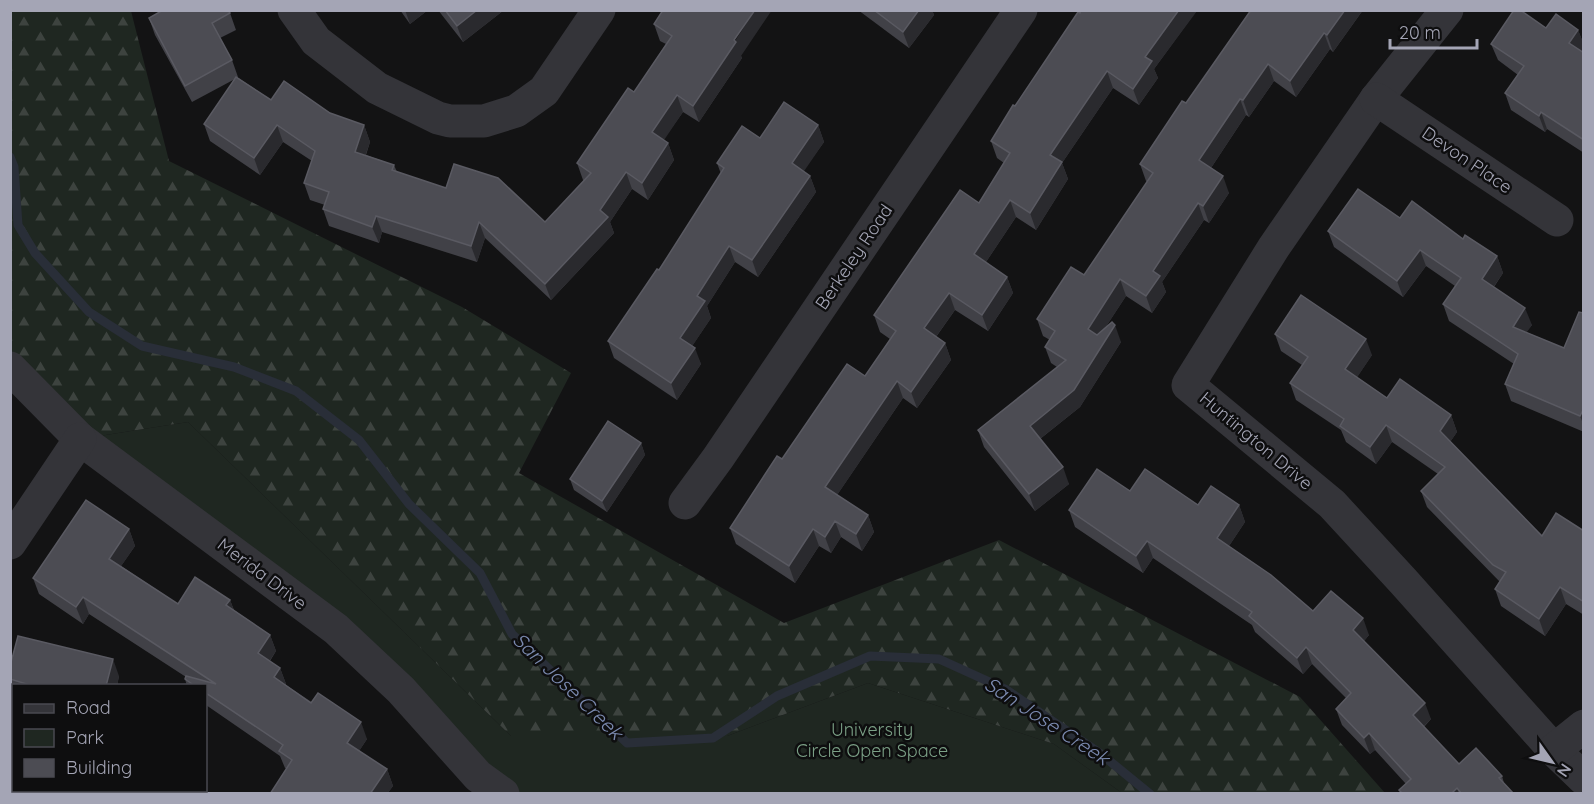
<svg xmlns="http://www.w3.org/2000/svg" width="1594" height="804" font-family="Quicksand,sans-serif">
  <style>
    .green { fill: #1f2721 }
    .forest { fill: url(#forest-firs) }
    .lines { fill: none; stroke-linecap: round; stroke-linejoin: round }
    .stream { stroke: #292e38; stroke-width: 9 }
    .minor { stroke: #343439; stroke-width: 33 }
    .wall { fill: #414147 }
    .shaded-wall { fill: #2a2a2e }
    .building { fill: #4c4c53; stroke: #5a5a62; stroke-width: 1.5 }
    .labels { text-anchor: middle; stroke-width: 5; stroke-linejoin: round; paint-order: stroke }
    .street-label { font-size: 18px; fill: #a4a5b5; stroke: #0e0e0f }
    .park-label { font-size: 18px; fill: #7ba086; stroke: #0e0e0f }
    .water-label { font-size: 20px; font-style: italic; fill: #7b8ab0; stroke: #0e0e0f }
  </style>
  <defs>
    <pattern id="forest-firs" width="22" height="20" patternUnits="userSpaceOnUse" patternTransform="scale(1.5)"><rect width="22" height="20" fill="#1f2721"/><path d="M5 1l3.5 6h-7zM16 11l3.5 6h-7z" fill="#3d433f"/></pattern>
  </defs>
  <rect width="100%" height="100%" fill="#131314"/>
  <path class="green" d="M188 422 511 736H727L868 683 1054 744 1122 793H503L401 690 80 439Z"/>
  <path class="forest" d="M10 11H131L169 161 462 307 571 373 519 473 784 623 999 540 1300 697 1385 793H1122L1054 744 868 683 727 736H511L188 422 80 439 11 356Z"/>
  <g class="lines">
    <path class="stream" d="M10 157 14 167 18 225 35 253 89 312 142 346 234 367 296 391 359 440 409 504 480 573 512 634 627 743 713 738 777 696 870 656 939 659 1005 689 1101 754 1150 794"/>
    <g class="minor">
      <path d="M294 10 316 41 377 88 438 118 450 121H484L516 111 544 91 599 10"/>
      <path d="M1447 10 1376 99 1274 247 1188 385 1332 504 1403 581 1554 750 1584 779"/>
      <path d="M1376 99 1557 220"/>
      <path d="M10 368 80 439 336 629 401 690 478 776 503 794"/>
      <path d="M685 503 718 458 1021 10"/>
      <path d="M10 543 80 439"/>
      <path d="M1554 750 1584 726"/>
    </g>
  </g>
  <g class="wall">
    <path d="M400 10H428L410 24Z"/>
    <path d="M438 10H504L463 42Z"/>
    <path d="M858 10H932L934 15 909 48Z"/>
    <path d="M1081 10H1197L1154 69 1158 78 1139 105 1113 88 1062 163 1068 179 1036 230 1016 217 986 262 1007 277 1013 293 988 331 955 310 936 337 945 343 951 360 917 408 903 398 837 495 868 515 874 532 862 551 841 537 831 553 819 546 795 583 736 544 730 528 782 459 865 376 890 339 880 332 874 315 979 203 1004 163 997 158 991 141Z"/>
    <path d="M1363 10 1333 52 1330 49 1296 97 1274 81 1249 117 1246 115 1211 168 1229 193 1209 223 1204 220 1162 282 1166 292 1152 313 1126 296 1105 328 1121 342 1080 407 1040 439 1069 484 1035 511 984 447 978 430 1057 367 1051 363 1045 347 1050 340 1043 336 1037 319 1084 275 1147 182 1146 181 1140 164 1186 103Z"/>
    <path d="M230 13 236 30 220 38 232 60 238 77H237L271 100 330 113 364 125 370 142 366 155 394 165 397 172 545 222 584 181 583 180 577 163 634 92 666 44 660 41 654 24 741 56 742 58 699 122 683 112 663 140 668 143 674 160 648 200 632 189 610 222 614 233 551 300 485 238 477 262 382 232 379 243 329 226 323 209 325 205 310 200 304 183 312 161 283 142 260 175 210 141 204 124 235 79 192 102 155 35 149 18Z"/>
    <path d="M1546 28 1578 30 1584 45V47L1581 51 1584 53V153L1547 129 1545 132 1511 110 1505 93 1518 75 1498 60 1491 44Z"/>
    <path d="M818 125 824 142 803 171 810 176 816 192 758 277 735 262 707 306 711 318 692 346 701 364 677 400 614 358 608 341 659 270 721 174 717 163 760 138Z"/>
    <path d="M1400 218 1463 239 1497 256 1503 273 1494 287 1532 325 1526 332 1564 348 1584 313V432L1511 401 1505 384 1514 364 1449 321 1443 304 1455 286 1426 266 1403 297 1334 247 1328 231Z"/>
    <path d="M1275 334 1372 355 1357 377 1387 398 1451 415 1457 432 1450 442 1542 536 1584 531V615L1566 604 1545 636 1501 606 1495 589 1500 582 1427 507 1421 491 1438 474 1392 442 1376 464 1346 442 1341 430 1296 400 1290 383 1302 365 1281 351Z"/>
    <path d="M641 443 645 455 607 512 574 490 570 479Z"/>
    <path d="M1130 491 1198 505H1239L1245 522 1229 546 1313 611 1369 635 1364 641 1431 719 1424 727 1459 764 1502 776 1504 783 1514 794H1401L1399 790 1406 784 1375 750 1370 754 1342 725 1336 709 1346 698 1312 664 1303 674 1255 632 1252 625 1153 558 1143 573 1075 527 1069 510Z"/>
    <path d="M129 529 135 546 121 566 178 604 230 600 234 610 270 635 276 651 270 661 280 668 286 684V685L367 739 359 751 387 769 393 786 387 794H270L287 769 285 768 280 756 206 705V686H187L185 679 186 677 89 614 83 624 39 594 33 578Z"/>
    <path d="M10 666 119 676 117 686H14V695L10 687Z"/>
  </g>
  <g class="shaded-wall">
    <path d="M405 10H428L410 24Z"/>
    <path d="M477 10H504L463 42 457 26Z"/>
    <path d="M755 10H772L741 56 742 58 699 122 693 106Z"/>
    <path d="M919 10H932L934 15 909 48 903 32Z"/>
    <path d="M1179 10 1197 11 1154 69 1158 78 1139 105 1133 89 1145 57Z"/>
    <path d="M1345 10H1363L1333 52 1327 35Z"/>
    <path d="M1578 30 1584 45V47L1575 60 1569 43Z"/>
    <path d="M1324 33 1330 49 1296 97 1290 81Z"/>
    <path d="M1268 64 1274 81 1249 117 1243 100Z"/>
    <path d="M1107 71 1113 88 1062 163 1068 179 1036 230 1030 213 1050 155Z"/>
    <path d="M677 95 683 112 658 149 652 132Z"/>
    <path d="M1240 99 1246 115 1205 177 1199 160Z"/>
    <path d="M1541 112 1547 129 1545 132 1539 116Z"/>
    <path d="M277 125 283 142 260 175 254 158Z"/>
    <path d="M364 125 370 142 361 168 355 152Z"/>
    <path d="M818 125 824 142 798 180 792 163Z"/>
    <path d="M668 143 674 160 648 200 642 183Z"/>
    <path d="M626 172 632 189 610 222 614 233 551 300 545 284 600 210Z"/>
    <path d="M810 176 816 192 758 277 752 260Z"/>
    <path d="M1223 176 1229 193 1209 223 1203 206Z"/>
    <path d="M1010 200 1016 217 980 271 974 254Z"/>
    <path d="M1198 203 1204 220 1162 282 1166 292 1152 313 1146 296 1153 271Z"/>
    <path d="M376 216 382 232 379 243 372 227Z"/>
    <path d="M479 222 485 238 477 262 471 246Z"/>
    <path d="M729 246 735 262 707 306 711 318 687 354 680 338 697 296Z"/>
    <path d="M1420 250 1426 266 1403 297 1397 281Z"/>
    <path d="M1497 256 1503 273 1488 295 1482 279Z"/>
    <path d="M1007 277 1013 293 988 331 982 315Z"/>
    <path d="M1120 279 1126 296 1094 345 1088 329Z"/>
    <path d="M949 293 955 310 930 345 924 328Z"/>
    <path d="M1525 308 1532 325 1519 343 1513 327Z"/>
    <path d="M1115 325 1121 342 1080 407 1036 442 1030 426Z"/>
    <path d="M1366 339 1372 355 1352 385 1345 369Z"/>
    <path d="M945 343 951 360 917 408 911 392Z"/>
    <path d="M695 348 701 364 677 400 671 383Z"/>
    <path d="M897 381 903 398 831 504 825 487Z"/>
    <path d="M1584 408V426L1580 416Z"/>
    <path d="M1451 415 1457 432 1446 448 1440 431Z"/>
    <path d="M1386 425 1392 442 1376 464 1370 447Z"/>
    <path d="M641 443 645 455 607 512 602 501Z"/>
    <path d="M1063 467 1069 484 1035 511 1029 494Z"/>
    <path d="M1239 505 1245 522 1223 555 1217 538Z"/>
    <path d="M868 515 874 532 862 551 856 534Z"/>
    <path d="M835 521 841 537 831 553 825 537Z"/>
    <path d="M129 529 135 546 115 575 109 559Z"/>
    <path d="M813 529 819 546 795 583 789 566Z"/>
    <path d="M1147 541 1153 558 1143 573 1136 556Z"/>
    <path d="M1560 587 1566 604 1545 636 1539 619Z"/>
    <path d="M83 597 89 614 83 624 76 607Z"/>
    <path d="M230 600 236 616 226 605Z"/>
    <path d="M1363 618 1369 635 1359 647 1353 630Z"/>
    <path d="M270 635 276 651 264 669 258 653Z"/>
    <path d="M1306 647 1312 664 1303 674 1297 658Z"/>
    <path d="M113 659 119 676 117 686H106Z"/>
    <path d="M280 668 286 684 280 694 274 677Z"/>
    <path d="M1425 703 1431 719 1419 731 1413 715Z"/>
    <path d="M361 722 367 739 354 759 347 743Z"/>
    <path d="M1369 733 1375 750 1370 754 1364 738Z"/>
    <path d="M387 769 393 786 387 794H370Z"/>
    <path d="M1457 788 1459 794H1451Z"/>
    <path d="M87 790H96V794H86Z"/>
  </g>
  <g class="building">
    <path d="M163 10H228L230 13 212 23 232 60 185 86 149 18Z"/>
    <path d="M445 10H477L457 26Z"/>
    <path d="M663 10H755L734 40 736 42 693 106 677 95 652 132 668 143 642 183 626 172 600 210 608 217 545 284 479 222 471 246 376 216 372 227 323 209 329 192 304 183 315 151 277 125 254 158 204 124 236 77 271 100 284 81 330 113 364 125 355 152 394 165 392 170 446 188 454 164 498 178 545 222 591 173 577 163 628 88 634 92 672 36 654 24Z"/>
    <path d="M874 10H919L903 32Z"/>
    <path d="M1081 10H1179L1145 57 1152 61 1133 89 1107 71 1050 155 1062 162 1030 213 1010 200 974 254 1007 277 982 315 949 293 924 328 945 343 911 392 897 381 825 487 868 515 856 534 835 521 825 537 813 529 789 566 730 528 777 456 782 459 847 364 865 376 896 331 874 315 960 190 979 203 1010 153 991 141 1013 105 1015 106 1078 12 1080 13Z"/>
    <path d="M1251 10H1345L1327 35 1324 33 1290 81 1268 64 1243 100 1240 99 1199 160 1223 176 1203 206 1198 203 1153 271 1160 276 1146 296 1120 279 1088 329 1097 335 1112 322 1115 325 1074 390 1030 426 1063 467 1029 494 978 430 1066 360 1045 347 1055 331 1037 319 1071 267 1084 275 1153 173 1140 164 1182 101 1186 103Z"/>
    <path d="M1514 10H1520L1546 28 1556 14 1578 30 1569 43 1584 53V140L1541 112 1539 116 1505 93 1524 66 1491 44Z"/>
    <path d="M784 102 818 125 792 163 810 176 752 260 729 246 697 296 705 301 680 338 695 348 671 383 608 341 657 269 659 270 724 168 717 163 742 126 760 138Z"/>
    <path d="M1358 189 1400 218 1412 201 1463 239 1465 235 1497 256 1482 279 1525 308 1513 327 1564 348 1579 312 1584 313V408L1580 416 1505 384 1518 354 1443 304 1461 278 1420 250 1397 281 1328 231Z"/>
    <path d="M1301 295 1366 339 1345 369 1387 398 1400 379 1451 415 1440 431 1542 536 1556 513 1584 531V602L1560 587 1539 619 1495 589 1506 572 1493 565 1421 491 1445 467 1386 425 1370 447 1340 426 1344 419 1290 383 1308 357 1275 334Z"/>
    <path d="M608 421 641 443 602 501 570 479Z"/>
    <path d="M1097 469 1130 491 1145 469 1198 505 1211 486 1239 505 1217 538 1271 575 1313 611 1331 591 1363 618 1353 630 1425 703 1413 715 1459 764 1476 748 1502 776 1499 778 1514 794H1462L1457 788 1451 794H1403L1399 790 1411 779 1369 733 1364 738 1336 709 1351 693 1306 647 1297 658 1249 616 1252 612 1147 541 1136 556 1069 510Z"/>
    <path d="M86 500 129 529 109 559 178 604 195 577 230 600 226 605 270 635 258 653 280 668 274 677 311 703 318 693 361 722 347 743 387 769 370 794H270L292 760 279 751 283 745 206 693V686H195L185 679 186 676 216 684 83 597 76 607 33 578Z"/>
    <path d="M18 636 113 659 106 686H33L10 679V666Z"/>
    <path d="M10 785H14V790H87L86 794H10Z"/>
  </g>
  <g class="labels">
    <g class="street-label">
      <text transform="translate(1467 160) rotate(34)" y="6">Devon Place</text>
      <text transform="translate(854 257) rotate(-56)" y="6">Berkeley Road</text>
      <text transform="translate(1256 441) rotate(40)" y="6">Huntington Drive</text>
      <text transform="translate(262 574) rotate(37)" y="6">Merida Drive</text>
    </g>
    <g class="park-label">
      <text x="872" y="736">University<tspan x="872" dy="21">Circle Open Space</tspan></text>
    </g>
    <g class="water-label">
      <text transform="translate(568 686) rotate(44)" y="7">San Jose Creek</text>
      <text transform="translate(1047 721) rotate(33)" y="7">San Jose Creek</text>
    </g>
  </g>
  <rect width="1594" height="804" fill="none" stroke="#a4a5b5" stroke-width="24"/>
  <rect x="12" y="684" width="195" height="108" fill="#0e0e0f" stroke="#4a4a51" stroke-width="1.5"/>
  <rect x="24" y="704" width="30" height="9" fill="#343439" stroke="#4a4a51" stroke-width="1.5"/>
  <text x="66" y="714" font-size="18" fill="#a4a5b5">Road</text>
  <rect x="24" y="729" width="30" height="18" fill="#1f2721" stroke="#4a4a51" stroke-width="1.5"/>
  <text x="66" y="744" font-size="18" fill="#a4a5b5">Park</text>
  <rect x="24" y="759" width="30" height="18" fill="#4c4c53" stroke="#4a4a51" stroke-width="1.5"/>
  <text x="66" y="774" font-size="18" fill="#a4a5b5">Building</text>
  <g transform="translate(1552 762) rotate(124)" stroke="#0e0e0f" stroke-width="4.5" paint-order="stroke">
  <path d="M0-4.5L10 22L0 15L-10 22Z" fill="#a4a5b5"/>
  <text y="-9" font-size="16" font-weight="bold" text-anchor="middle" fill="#a4a5b5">N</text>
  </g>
  <path d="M1390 39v9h87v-9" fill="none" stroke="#a4a5b5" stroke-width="3"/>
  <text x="1399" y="39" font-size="18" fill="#a4a5b5" stroke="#0e0e0f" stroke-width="4.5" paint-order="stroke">20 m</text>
</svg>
